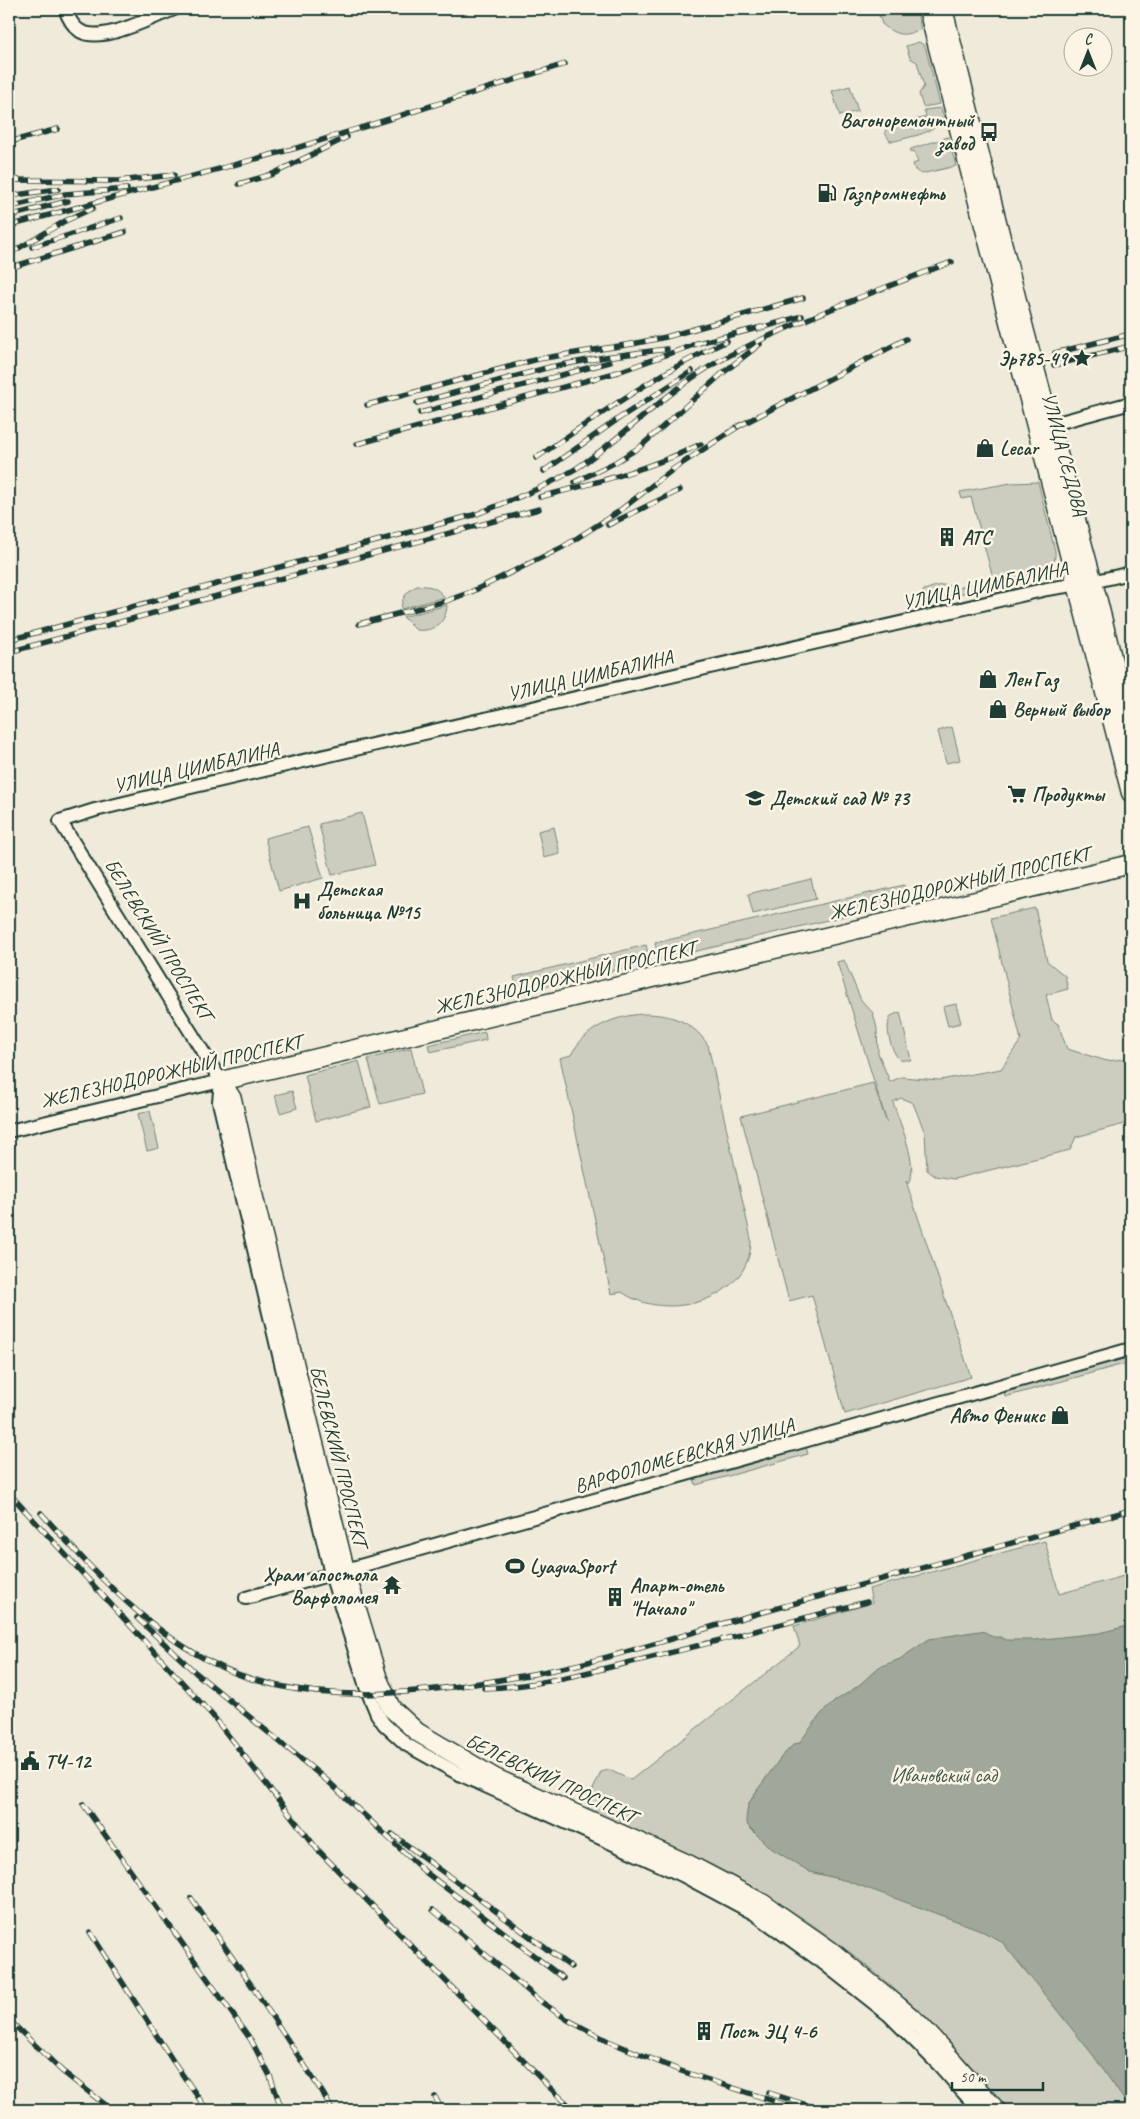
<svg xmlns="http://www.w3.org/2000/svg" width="1140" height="2119" font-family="Caveat,sans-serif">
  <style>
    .green { fill: #cccdbf; stroke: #76857a }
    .water { fill: #9fa89a; stroke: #6c7d71 }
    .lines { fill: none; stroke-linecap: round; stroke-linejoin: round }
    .street-casing { stroke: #1f3d34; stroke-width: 16 }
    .secondary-casing { stroke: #1f3d34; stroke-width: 21 }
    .street { stroke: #fcf5e5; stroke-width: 12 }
    .secondary { stroke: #fcf5e5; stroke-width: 18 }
    .rail-casing { stroke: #1f3d34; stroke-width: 5.5 }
    .rail { stroke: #fcf5e5; stroke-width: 4; stroke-dasharray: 11; stroke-linecap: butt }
    .labels { text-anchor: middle; stroke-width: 5; stroke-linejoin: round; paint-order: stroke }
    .poi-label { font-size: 20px; font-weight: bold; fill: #1f3d34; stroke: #fcf5e5; text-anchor: start }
    .street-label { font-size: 20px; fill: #1f3d34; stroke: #fcf5e5 }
    .park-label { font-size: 20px; fill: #425a50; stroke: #fcf5e5 }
  </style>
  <rect width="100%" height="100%" fill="#efeada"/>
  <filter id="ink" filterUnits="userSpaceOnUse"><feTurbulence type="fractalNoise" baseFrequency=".02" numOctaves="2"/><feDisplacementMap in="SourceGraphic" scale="10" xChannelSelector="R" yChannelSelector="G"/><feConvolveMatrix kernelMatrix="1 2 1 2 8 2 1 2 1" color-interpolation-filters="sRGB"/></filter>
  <g filter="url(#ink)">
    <g class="green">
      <path d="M877 9H916L921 29C903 37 897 36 882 24Z"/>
      <path d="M919 42 925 46 940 104 923 107 919 94 924 86 917 62 910 58 906 46Z"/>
      <path d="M850 86 858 111 840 116 832 91Z"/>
      <path d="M941 108 944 117C935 134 912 136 895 141H890L885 133 886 128 926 117 924 110Z"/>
      <path d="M948 137 956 166 921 174 915 170 913 164 918 162 914 151 910 152 911 149Z"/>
      <path d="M1038 482 1055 551C1056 563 1051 569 1042 575L924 602 922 594 924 590C934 587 946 581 954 589L993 578 971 497 962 499 960 492 1011 483Z"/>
      <path d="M417 586C429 585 437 587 444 597L401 609C402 597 407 591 417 586Z"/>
      <path d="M447 605C446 624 433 632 416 630L403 617Z"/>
      <path d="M952 727 960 760 946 763 938 731Z"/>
      <path d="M362 813 375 865 332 875 319 824Z"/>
      <path d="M308 827 323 878 279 891 265 838Z"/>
      <path d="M554 827 560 854 544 858 538 831Z"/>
      <path d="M811 879 816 899 753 914 748 894Z"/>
      <path d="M904 885 908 901 659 960 655 943Z"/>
      <path d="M1035 908 1047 961 1065 976 1068 989 1046 995 1052 1020 1058 1024 1067 1049 1107 1061 1131 1058V1122L1076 1137 1070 1150 954 1179 935 1176 927 1170 925 1133 913 1103 901 1098 893 1102C899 1122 919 1164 909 1184L906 1181 971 1377 845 1414 812 1295 789 1301 741 1116 873 1083 887 1123 837 962 844 960 861 1000 873 1013 877 1029 878 1053 890 1082 901 1077 940 1080 1001 1069 1021 1040 991 918Z"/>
      <path d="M646 945 650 962 518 993 514 977Z"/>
      <path d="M956 1004 961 1023 948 1026 943 1007Z"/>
      <path d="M900 1012 911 1060H900C891 1052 884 1027 891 1016Z"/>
      <path d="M643 1014C671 1014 692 1021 708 1045L751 1239C752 1301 665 1323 622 1292L611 1294 560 1058 571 1055C585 1028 614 1016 643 1014Z"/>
      <path d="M485 1032 486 1040 430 1052 428 1045Z"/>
      <path d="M411 1048 422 1094 380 1104 368 1059Z"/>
      <path d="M359 1061 371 1107 316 1121 305 1075Z"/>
      <path d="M292 1091 297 1108 280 1113 275 1095Z"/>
      <path d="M150 1111 159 1148 147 1151 138 1114Z"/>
      <path d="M1131 1355V1362L1005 1397 1004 1391Z"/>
      <path d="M806 1447 808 1454 696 1485 694 1479Z"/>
      <path d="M1045 1541 1059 1594 1131 1574V2110H1007C938 2020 848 1941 749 1885 698 1855 642 1833 588 1810L589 1798 601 1772 609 1770 631 1780 800 1646 794 1626 872 1603 869 1589Z"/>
    </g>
    <path class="water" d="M1131 1625V2110L1093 2055 1002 1942 978 1929 886 1895 847 1881 810 1872 769 1847 748 1826 746 1819 748 1805 755 1793 782 1756 794 1744 799 1743 822 1713 835 1701 858 1686 879 1667 900 1659 929 1639 979 1631 985 1632 993 1637H1001L1006 1640H1034L1099 1633Z"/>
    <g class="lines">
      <g class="street-casing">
        <g id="street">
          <path d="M65 9C68 17 72 26 80 31 102 44 152 17 174 9"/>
          <path d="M1042 427 1131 403"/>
          <path d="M9 1131 221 1081"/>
          <path d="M246 1598 1131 1349"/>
          <path d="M979 2110 938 2064 889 2015 822 1962 755 1914 682 1875 459 1774 407 1745 384 1724 377 1714 367 1690 331 1574 219 1102 221 1081 60 821 95 810 178 790 1047 589 1092 582 1131 573"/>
        </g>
      </g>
      <g class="secondary-casing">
        <g id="secondary">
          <path d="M928 9 1131 793"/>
          <path d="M943 9 1025 332 1098 601 1131 734"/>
          <path d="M996 2110 950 2058 920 2025 898 2006 831 1951 762 1903 688 1864 495 1778 417 1732 391 1708 378 1679 345 1570 256 1207 232 1099 221 1081 1131 864"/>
        </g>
      </g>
      <use href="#street" class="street"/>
      <use href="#secondary" class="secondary"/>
      <g class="rail-casing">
        <g id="rail">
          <path d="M9 142 58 129"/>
          <path d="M9 180 118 181 174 175"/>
          <path d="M239 184 273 174 347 137"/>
          <path d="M9 196 58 189"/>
          <path d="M9 207 65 194 127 189"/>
          <path d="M9 216 68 201"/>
          <path d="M9 226 296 148 565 64"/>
          <path d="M32 247 121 218"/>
          <path d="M9 254 65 221 93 208"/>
          <path d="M9 268 125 232"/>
          <path d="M757 329 802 316"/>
          <path d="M694 344 762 327"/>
          <path d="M1055 353 1131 334"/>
          <path d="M1054 365 1131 346"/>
          <path d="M417 403 550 367 605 357 667 349"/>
          <path d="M367 405 538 359 632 344 666 337 803 298"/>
          <path d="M420 413 610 362"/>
          <path d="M737 427 906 339"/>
          <path d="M357 444 618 372 699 343"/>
          <path d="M536 458C598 416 658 372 727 341"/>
          <path d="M544 471 621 417 692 371"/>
          <path d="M575 482 614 463 640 447 724 372 760 344"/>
          <path d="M540 497C595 483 650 469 701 444"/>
          <path d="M608 525 680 490"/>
          <path d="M359 624 446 601 471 592 563 547 618 512 672 470 742 424"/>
          <path d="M9 640 477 514C511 500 546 487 577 468 623 437 662 396 709 367 735 351 759 341 787 328 841 304 896 283 952 262"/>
          <path d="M9 652 539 509"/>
          <path d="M9 1493 213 1716 317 1849 548 2086 574 2110"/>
          <path d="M41 1513C100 1578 165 1652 252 1679 310 1697 367 1696 427 1690 474 1685 521 1677 567 1667 629 1653 689 1633 749 1616 877 1580 1004 1545 1131 1510"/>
          <path d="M137 1618 196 1673 330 1783 424 1871 563 1978"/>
          <path d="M484 1688C537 1687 588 1672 640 1660 716 1642 792 1621 867 1602"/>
          <path d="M83 1804 251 2040 270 2076 282 2110"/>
          <path d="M392 1834 571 1967"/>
          <path d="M191 1898 254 1989 324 2095 332 2110"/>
          <path d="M433 1910 540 2001 568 2020 608 2041 681 2071 801 2110"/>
          <path d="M90 1932 173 2061 207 2110"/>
          <path d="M9 2020 62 2071 112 2110"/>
          <path d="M769 2093 823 2110"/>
          <path d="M435 2097 442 2110"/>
        </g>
      </g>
      <use href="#rail" class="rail"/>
    </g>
  </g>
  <defs>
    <g id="bus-bare" transform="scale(1.5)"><path d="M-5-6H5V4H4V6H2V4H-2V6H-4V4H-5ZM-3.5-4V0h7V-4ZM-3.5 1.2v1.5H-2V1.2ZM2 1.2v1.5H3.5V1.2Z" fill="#1f3d34" stroke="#fcf5e5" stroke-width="2.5" paint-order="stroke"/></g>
    <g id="fuel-bare" transform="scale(1.5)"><path d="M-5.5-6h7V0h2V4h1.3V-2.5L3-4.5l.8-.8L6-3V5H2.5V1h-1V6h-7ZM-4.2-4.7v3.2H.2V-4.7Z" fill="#1f3d34" stroke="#fcf5e5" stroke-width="2.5" paint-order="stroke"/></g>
    <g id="sight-bare" transform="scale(1.5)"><path d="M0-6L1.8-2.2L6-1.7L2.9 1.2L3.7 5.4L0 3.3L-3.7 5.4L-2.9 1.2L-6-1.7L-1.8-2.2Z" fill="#1f3d34" stroke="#fcf5e5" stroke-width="2.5" paint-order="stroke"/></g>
    <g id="shop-bare" transform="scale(1.5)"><path d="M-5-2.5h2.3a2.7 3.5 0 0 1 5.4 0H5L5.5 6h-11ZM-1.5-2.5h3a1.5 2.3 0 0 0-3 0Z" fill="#1f3d34" stroke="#fcf5e5" stroke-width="2.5" paint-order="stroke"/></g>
    <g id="building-bare" transform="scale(1.5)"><path d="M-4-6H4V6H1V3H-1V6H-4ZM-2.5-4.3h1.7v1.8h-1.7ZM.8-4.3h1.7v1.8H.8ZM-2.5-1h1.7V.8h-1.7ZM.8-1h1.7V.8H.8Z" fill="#1f3d34" stroke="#fcf5e5" stroke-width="2.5" paint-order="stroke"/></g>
    <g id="supermarket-bare" transform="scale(1.5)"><path d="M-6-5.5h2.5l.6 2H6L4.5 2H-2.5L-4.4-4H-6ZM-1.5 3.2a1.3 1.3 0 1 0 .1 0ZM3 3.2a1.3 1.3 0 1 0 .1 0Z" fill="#1f3d34" stroke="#fcf5e5" stroke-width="2.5" paint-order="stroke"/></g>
    <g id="school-bare" transform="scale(1.5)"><path d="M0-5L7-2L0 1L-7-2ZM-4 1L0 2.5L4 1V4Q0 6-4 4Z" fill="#1f3d34" stroke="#fcf5e5" stroke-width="2.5" paint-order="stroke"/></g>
    <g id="hospital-bare" transform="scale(1.5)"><path d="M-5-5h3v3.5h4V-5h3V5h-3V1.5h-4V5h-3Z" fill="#1f3d34" stroke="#fcf5e5" stroke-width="2.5" paint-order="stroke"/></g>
    <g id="stadium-bare" transform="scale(1.5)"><path d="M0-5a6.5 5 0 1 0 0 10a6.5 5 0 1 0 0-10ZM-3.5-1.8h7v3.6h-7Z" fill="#1f3d34" stroke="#fcf5e5" stroke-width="2.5" paint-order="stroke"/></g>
    <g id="temple-bare" transform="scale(1.5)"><path d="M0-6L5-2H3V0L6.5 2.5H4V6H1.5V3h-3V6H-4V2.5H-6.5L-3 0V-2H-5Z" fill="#1f3d34" stroke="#fcf5e5" stroke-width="2.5" paint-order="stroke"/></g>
    <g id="civic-bare" transform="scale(1.5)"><path d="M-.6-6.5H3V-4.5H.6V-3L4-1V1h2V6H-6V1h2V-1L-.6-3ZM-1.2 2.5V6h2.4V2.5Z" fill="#1f3d34" stroke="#fcf5e5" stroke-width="2.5" paint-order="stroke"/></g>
  </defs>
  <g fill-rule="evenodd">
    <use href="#bus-bare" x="989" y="132"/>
    <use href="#fuel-bare" x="827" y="193"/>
    <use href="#sight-bare" x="1082" y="358"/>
    <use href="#shop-bare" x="985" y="448"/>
    <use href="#building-bare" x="947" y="537"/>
    <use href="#shop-bare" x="988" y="679"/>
    <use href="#shop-bare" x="998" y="709"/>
    <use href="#supermarket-bare" x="1017" y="794"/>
    <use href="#school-bare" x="755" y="798"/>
    <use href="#hospital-bare" x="302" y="901"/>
    <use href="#shop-bare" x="1060" y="1415"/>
    <use href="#stadium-bare" x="515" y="1566"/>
    <use href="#temple-bare" x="392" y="1585"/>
    <use href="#building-bare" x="615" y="1597"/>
    <use href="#civic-bare" x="30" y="1761"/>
    <use href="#building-bare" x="704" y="2031"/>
  </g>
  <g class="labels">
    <g class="poi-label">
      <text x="974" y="127" text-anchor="end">Вагоноремонтный<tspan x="974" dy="23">завод</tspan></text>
      <text x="842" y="200">Газпромнефть</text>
      <text x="1067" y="365" text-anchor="end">Эр785-49</text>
      <text x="1000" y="455">Lecar</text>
      <text x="962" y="544">АТС</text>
      <text x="1003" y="686">ЛенГаз</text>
      <text x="1013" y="716">Верный выбор</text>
      <text x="1032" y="801">Продукты</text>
      <text x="770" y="805">Детский сад № 73</text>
      <text x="317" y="896">Детская<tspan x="317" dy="23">больница №15</tspan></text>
      <text x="1045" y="1422" text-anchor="end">Авто Феникс</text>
      <text x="530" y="1573">LyagvaSport</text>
      <text x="377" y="1581" text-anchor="end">Храм апостола<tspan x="377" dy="23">Варфоломея</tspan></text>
      <text x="630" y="1592">Апарт-отель<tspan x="630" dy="23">"Начало"</tspan></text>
      <text x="45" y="1768">ТЧ-12</text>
      <text x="719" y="2038">Пост ЭЦ 4-6</text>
    </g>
    <g class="street-label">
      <text transform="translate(1065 454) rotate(75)" y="7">УЛИЦА СЕДОВА</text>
      <text transform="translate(985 585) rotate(-12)" y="7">УЛИЦА ЦИМБАЛИНА</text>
      <text transform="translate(590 675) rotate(-13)" y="7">УЛИЦА ЦИМБАЛИНА</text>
      <text transform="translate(196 767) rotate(-13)" y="7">УЛИЦА ЦИМБАЛИНА</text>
      <text transform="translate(959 883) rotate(-13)" y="7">ЖЕЛЕЗНОДОРОЖНЫЙ ПРОСПЕКТ</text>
      <text transform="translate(159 939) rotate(58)" y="7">БЕЛЕВСКИЙ ПРОСПЕКТ</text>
      <text transform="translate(565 977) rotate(-13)" y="7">ЖЕЛЕЗНОДОРОЖНЫЙ ПРОСПЕКТ</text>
      <text transform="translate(171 1071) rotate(-13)" y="7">ЖЕЛЕЗНОДОРОЖНЫЙ ПРОСПЕКТ</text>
      <text transform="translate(684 1455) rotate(-16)" y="7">ВАРФОЛОМЕЕВСКАЯ УЛИЦА</text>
      <text transform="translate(339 1456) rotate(76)" y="7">БЕЛЕВСКИЙ ПРОСПЕКТ</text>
      <text transform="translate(551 1778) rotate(25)" y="7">БЕЛЕВСКИЙ ПРОСПЕКТ</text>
    </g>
    <g class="park-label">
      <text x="944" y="1782">Ивановский сад</text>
    </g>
  </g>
  <rect width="1140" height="2119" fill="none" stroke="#fcf5e5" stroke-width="30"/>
  <rect x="15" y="15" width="1110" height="2089" fill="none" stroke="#1f3d34" stroke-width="2" filter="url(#ink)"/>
  <g transform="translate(1088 52)"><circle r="24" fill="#fcf5e5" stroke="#a4ab9e"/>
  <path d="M0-4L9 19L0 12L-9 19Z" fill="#1f3d34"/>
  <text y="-8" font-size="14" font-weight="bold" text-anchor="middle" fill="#1f3d34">С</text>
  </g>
  <path d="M952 2082v8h91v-8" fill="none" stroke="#1f3d34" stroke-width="2.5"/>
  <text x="960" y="2082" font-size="15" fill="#1f3d34" stroke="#fcf5e5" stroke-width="4" paint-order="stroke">50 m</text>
</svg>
